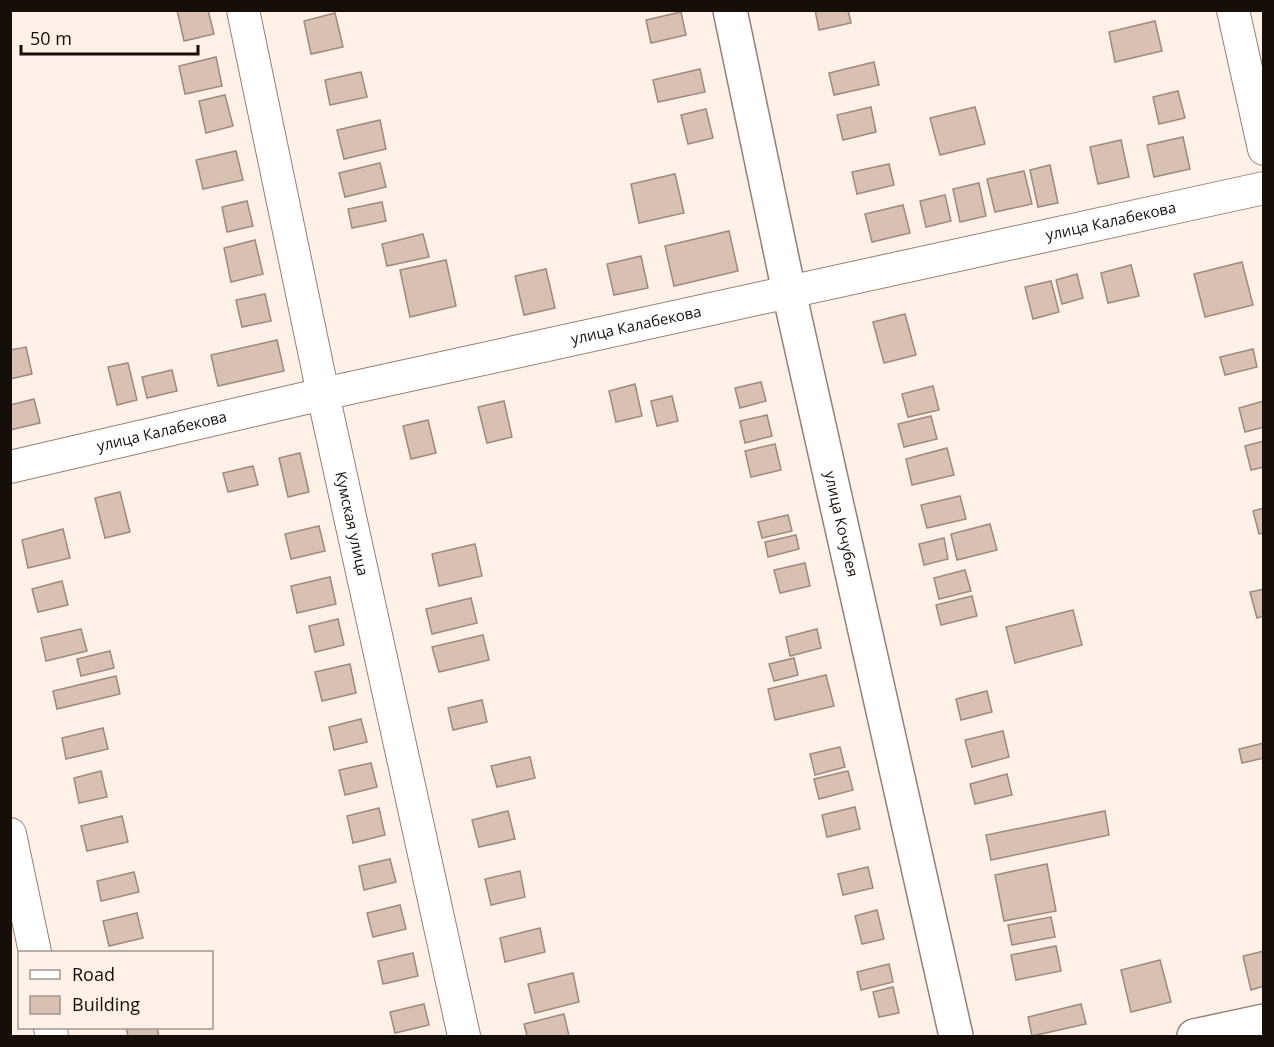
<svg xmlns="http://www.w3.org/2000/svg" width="1274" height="1047" font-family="'Open Sans',sans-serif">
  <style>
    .building { fill: #d8c1b3; stroke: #9e897b; stroke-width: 1.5 }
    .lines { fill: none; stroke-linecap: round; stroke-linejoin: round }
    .minor-casing { stroke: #958073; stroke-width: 34 }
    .major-casing { stroke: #958073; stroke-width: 36 }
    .minor { stroke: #fff; stroke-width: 32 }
    .major { stroke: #fff; stroke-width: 33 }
    .labels { text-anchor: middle; stroke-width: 6; stroke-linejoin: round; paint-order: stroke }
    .street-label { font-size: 15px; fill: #150e09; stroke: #fff0e8 }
  </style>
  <rect width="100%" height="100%" fill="#fff0e8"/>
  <g class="building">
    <path d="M177 10H208L214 34 184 41Z"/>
    <path d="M815 10H848L851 23 819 30Z"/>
    <path d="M681 12 686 35 651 43 646 20Z"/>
    <path d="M335 13 343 47 311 54 304 21Z"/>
    <path d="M1155 21 1162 51 1115 62 1109 32Z"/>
    <path d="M216 57 222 86 185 94 179 66Z"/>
    <path d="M874 62 879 85 834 95 829 73Z"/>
    <path d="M700 69 705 92 658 102 653 80Z"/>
    <path d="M361 72 367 97 330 105 325 80Z"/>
    <path d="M1178 91 1185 118 1159 124 1153 97Z"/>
    <path d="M225 95 233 126 206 133 199 101Z"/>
    <path d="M871 107 876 132 843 140 837 115Z"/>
    <path d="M975 107 985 144 940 155 930 118Z"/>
    <path d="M706 109 713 138 688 144 681 115Z"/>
    <path d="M380 120 386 149 344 159 337 130Z"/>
    <path d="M1183 137 1190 169 1154 177 1147 145Z"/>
    <path d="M1121 140 1129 177 1098 184 1090 147Z"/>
    <path d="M236 151 243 180 203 189 196 160Z"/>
    <path d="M380 163 386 187 345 197 339 173Z"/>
    <path d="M889 164 894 185 857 194 852 172Z"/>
    <path d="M1050 165 1058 203 1038 207 1030 170Z"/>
    <path d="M1024 171 1032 204 995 212 987 179Z"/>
    <path d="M675 174 684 213 639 223 631 184Z"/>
    <path d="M979 183 986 216 960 222 953 189Z"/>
    <path d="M945 195 951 221 926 227 920 201Z"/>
    <path d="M247 201 253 226 227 232 222 207Z"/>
    <path d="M382 202 386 221 352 228 348 209Z"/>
    <path d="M903 205 910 233 872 242 865 214Z"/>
    <path d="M729 231 738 271 674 286 665 246Z"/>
    <path d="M423 234 429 257 387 266 382 244Z"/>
    <path d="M255 240 263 274 231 282 224 248Z"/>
    <path d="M641 256 648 288 614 295 607 264Z"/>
    <path d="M446 260 456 306 410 317 400 270Z"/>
    <path d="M1242 262 1253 305 1205 317 1194 274Z"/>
    <path d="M1131 265 1139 296 1108 303 1101 273Z"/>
    <path d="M546 269 555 308 524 315 515 276Z"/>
    <path d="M1077 274 1083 298 1062 304 1056 280Z"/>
    <path d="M1051 281 1059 312 1033 319 1025 287Z"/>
    <path d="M265 294 271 321 242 327 236 300Z"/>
    <path d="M905 314 916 355 884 363 873 322Z"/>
    <path d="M277 340 284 371 218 386 211 355Z"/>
    <path d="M26 347 32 374 10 379V350Z"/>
    <path d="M1253 349 1257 367 1225 375 1220 357Z"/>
    <path d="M128 363 137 400 117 405 108 367Z"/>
    <path d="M172 370 177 391 147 398 142 377Z"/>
    <path d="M761 382 766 401 740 408 735 388Z"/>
    <path d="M635 384 642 416 616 422 609 391Z"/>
    <path d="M933 386 939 410 908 417 902 394Z"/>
    <path d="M672 396 678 421 657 426 651 401Z"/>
    <path d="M34 399 40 423 10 430V405Z"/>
    <path d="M504 401 512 437 487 443 478 407Z"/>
    <path d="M1264 401V427L1245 432 1239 408Z"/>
    <path d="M767 415 772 436 745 443 740 421Z"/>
    <path d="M931 416 937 439 904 447 898 424Z"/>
    <path d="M428 420 436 453 411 459 403 426Z"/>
    <path d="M1264 441V467L1251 470 1245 446Z"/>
    <path d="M775 444 781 470 751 477 745 451Z"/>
    <path d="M947 448 954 475 912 485 906 459Z"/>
    <path d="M300 453 309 492 288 497 279 458Z"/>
    <path d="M253 466 258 485 228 492 223 473Z"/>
    <path d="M120 492 130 532 105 538 95 498Z"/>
    <path d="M960 496 966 519 927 528 921 505Z"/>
    <path d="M1264 508V533L1259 534 1253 511Z"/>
    <path d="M788 515 792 531 762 538 758 522Z"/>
    <path d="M990 524 997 550 957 560 951 534Z"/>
    <path d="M319 526 325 551 291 559 285 534Z"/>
    <path d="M63 529 70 558 28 568 22 540Z"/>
    <path d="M796 535 799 549 768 557 765 542Z"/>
    <path d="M944 538 948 559 924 565 919 544Z"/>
    <path d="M475 544 482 576 439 586 432 554Z"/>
    <path d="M805 563 810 586 780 593 774 570Z"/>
    <path d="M965 570 971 591 939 599 934 578Z"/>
    <path d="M330 577 336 604 297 613 291 586Z"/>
    <path d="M62 581 68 605 38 612 32 589Z"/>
    <path d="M1264 589V616L1257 618 1250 592Z"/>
    <path d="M972 596 977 616 941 625 936 605Z"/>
    <path d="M471 598 477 623 432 634 426 609Z"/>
    <path d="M1073 610 1082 645 1015 663 1006 627Z"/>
    <path d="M338 619 344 645 315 652 309 626Z"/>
    <path d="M81 629 87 651 46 661 41 638Z"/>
    <path d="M817 629 821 648 790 656 786 637Z"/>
    <path d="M483 635 489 660 439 672 432 647Z"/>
    <path d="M110 651 114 668 81 676 77 659Z"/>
    <path d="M794 658 798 675 774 681 769 664Z"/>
    <path d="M350 664 356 693 322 701 315 672Z"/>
    <path d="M826 675 834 706 775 720 768 689Z"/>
    <path d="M116 676 120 694 57 709 53 691Z"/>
    <path d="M987 691 992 712 961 720 956 699Z"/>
    <path d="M482 700 487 722 453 730 448 708Z"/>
    <path d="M361 719 367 742 334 750 329 727Z"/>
    <path d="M103 728 108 749 66 759 62 738Z"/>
    <path d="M1003 731 1009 757 972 767 965 740Z"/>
    <path d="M1264 743V758L1242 763 1239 749Z"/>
    <path d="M840 747 845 767 815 775 810 754Z"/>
    <path d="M530 757 535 778 497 787 491 766Z"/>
    <path d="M371 763 377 787 345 795 339 770Z"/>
    <path d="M101 771 107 797 79 803 74 778Z"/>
    <path d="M848 771 853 790 819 799 814 779Z"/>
    <path d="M1007 774 1012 795 975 804 970 784Z"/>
    <path d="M855 807 860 829 827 837 822 815Z"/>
    <path d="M379 808 385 835 353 843 347 816Z"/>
    <path d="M508 811 515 839 479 847 472 820Z"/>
    <path d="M1105 811 1109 835 991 860 986 835Z"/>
    <path d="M122 816 128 842 87 851 81 826Z"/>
    <path d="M390 859 396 882 364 890 359 866Z"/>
    <path d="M1047 864 1056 911 1004 921 995 875Z"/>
    <path d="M868 867 873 888 843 895 838 874Z"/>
    <path d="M520 871 525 897 491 905 485 879Z"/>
    <path d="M134 872 139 892 101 901 97 881Z"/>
    <path d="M400 905 406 929 373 937 367 913Z"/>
    <path d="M877 910 884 939 862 944 855 916Z"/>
    <path d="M137 913 143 938 109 946 103 921Z"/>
    <path d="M1051 917 1055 937 1012 945 1008 925Z"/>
    <path d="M540 928 545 952 505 962 500 938Z"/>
    <path d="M1056 946 1061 971 1016 980 1011 955Z"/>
    <path d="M1264 951V986L1251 990 1243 956Z"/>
    <path d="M413 953 418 976 383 984 378 961Z"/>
    <path d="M1160 960 1171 1002 1131 1012 1121 970Z"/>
    <path d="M889 964 893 982 861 990 857 972Z"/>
    <path d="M573 973 579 1002 535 1013 528 984Z"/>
    <path d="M893 987 899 1013 879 1017 873 992Z"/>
    <path d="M424 1004 429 1025 395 1033 390 1012Z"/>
    <path d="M1081 1004 1086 1024 1032 1036 1028 1017Z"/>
    <path d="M564 1014 569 1036H527L524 1024Z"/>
    <path d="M126 1028H157L159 1036H128Z"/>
  </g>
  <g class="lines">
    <g class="minor-casing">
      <g id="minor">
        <path id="s1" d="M243 10 323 394 464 1036"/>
        <path d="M1233 10 1264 149"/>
        <path id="s2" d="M10 467 323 394 1264 188"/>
        <path d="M10 834 35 952"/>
        <path d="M50 1028 52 1036"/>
      </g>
    </g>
    <g class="major-casing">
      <g id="major">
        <path id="s3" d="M730 10 789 292 956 1036"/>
        <path d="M1194 1036 1264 1021"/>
      </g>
    </g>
    <use href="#minor" class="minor"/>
    <use href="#major" class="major"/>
  </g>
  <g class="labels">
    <g class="street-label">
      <text dy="5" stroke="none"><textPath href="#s2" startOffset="1128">улица Калабекова</textPath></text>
      <text dy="5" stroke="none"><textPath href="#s2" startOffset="642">улица Калабекова</textPath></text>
      <text dy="5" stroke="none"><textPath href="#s2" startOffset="156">улица Калабекова</textPath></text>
      <text dy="5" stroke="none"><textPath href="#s1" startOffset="525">Кумская улица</textPath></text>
      <text dy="5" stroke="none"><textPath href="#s3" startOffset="526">улица Кочубея</textPath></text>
    </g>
  </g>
  <rect width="1274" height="1047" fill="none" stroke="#150e09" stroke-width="24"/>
  <rect x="18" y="951" width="195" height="78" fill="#fff0e8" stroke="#a1968f" stroke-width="1.5"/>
  <rect x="30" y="970" width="30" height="9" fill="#ffffff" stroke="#a1968f" stroke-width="1.5"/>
  <text x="72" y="981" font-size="18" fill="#150e09">Road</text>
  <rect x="30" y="996" width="30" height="18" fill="#d8c1b3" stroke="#a1968f" stroke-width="1.5"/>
  <text x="72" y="1011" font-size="18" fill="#150e09">Building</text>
  <path d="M21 45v9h177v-9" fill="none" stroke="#150e09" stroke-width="3"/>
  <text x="30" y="45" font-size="18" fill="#150e09" stroke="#fff0e8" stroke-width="4.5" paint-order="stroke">50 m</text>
</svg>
